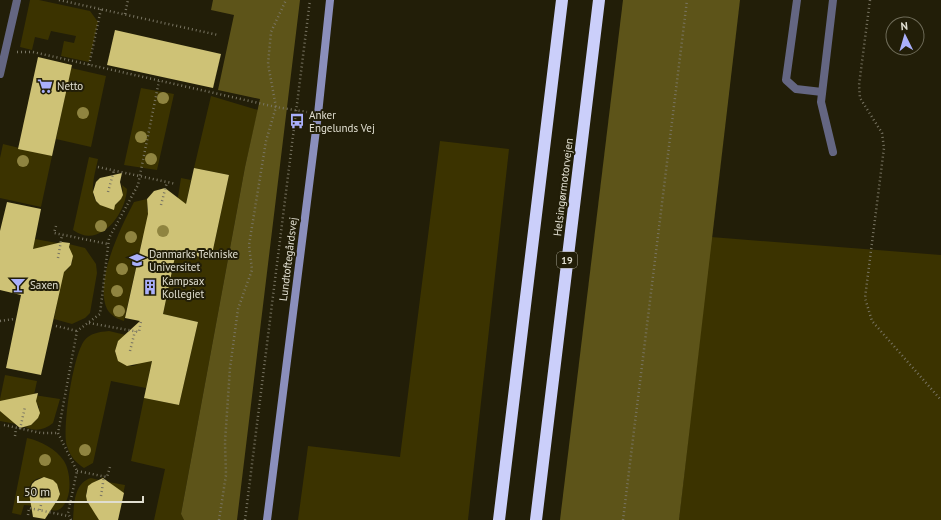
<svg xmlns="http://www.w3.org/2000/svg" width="941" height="520" font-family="'PT Sans',sans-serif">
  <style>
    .green { fill: #3b3300 }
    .forest { fill: #5d5419 }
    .building { fill: #cec276 }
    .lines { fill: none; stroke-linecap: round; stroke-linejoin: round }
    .path { stroke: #797563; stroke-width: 2.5; stroke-dasharray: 1 3; stroke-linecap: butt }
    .lane { stroke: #646682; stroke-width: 8 }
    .street { stroke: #646682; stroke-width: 8 }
    .secondary { stroke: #8b8fbc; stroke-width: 8 }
    .highway { stroke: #cbcffa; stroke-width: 12 }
    .tree { fill: #8f8440 }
    .labels { text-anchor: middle; stroke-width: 4; stroke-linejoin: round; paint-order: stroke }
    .shield { fill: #221e08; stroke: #a7a494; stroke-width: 1 }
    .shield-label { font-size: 10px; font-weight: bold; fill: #e0ded0 }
    .poi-label { font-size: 11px; fill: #e0ded0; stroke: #221e08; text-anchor: start }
    .street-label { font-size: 11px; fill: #e0ded0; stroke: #221e08 }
  </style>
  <rect width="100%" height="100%" fill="#221e08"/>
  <g class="green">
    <path d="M30 0H39L90 11 98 22 89 62 61 56 64 41 74 43 76 36 51 31 48 40 35 37 32 50 20 47Z"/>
    <path d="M71 68 106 76 91 147 56 139Z"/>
    <path d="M141 88 174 94 157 170 124 165Z"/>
    <path d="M211 96 258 110 245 167 181 514 184 520H154L165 469 131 461 144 398 179 405 198 322 163 314 176 252 211 259 229 175 194 168Z"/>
    <path d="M440 141 509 149 468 520H298L308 446 400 457Z"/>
    <path d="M3 144 52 156 41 207 0 198V158Z"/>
    <path d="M89 157 98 159C96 170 87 196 99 204 103 206 110 205 114 206 122 200 124 194 122 185L127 189C126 213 100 250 73 230Z"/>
    <path d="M181 178 191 180 178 243 143 236 124 321C118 319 111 316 107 309 94 281 121 227 134 202L147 199V210L150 214 177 203Z"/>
    <path d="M711 237 941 255V520H679Z"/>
    <path d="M35 239 57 243 46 248 64 272C79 261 69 257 69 244L85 248 96 264 97 273 90 313 85 318 72 324 54 319 59 292 24 285Z"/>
    <path d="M109 331 130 336 118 341 115 351C117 362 130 372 140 362 146 357 151 348 156 342L146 388 111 381 93 463 84 468C76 463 70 456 67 446 62 428 73 356 84 341 90 333 99 332 109 331Z"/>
    <path d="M5 375 37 381 34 395 60 399 53 423C44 430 36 432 25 427L31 425 38 418 39 407 33 399 16 424 0 421V399Z"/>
    <path d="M27 438C41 441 56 449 64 461 71 472 73 500 60 509 55 512 50 510 45 508L55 503 60 494C57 471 28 474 29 492 30 496 34 502 36 506L24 505 21 515 12 513Z"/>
    <path d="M91 478 99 480C85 485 81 499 94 509L108 482 125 485 118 520H73C74 504 74 483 91 478Z"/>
  </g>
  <g class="forest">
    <path d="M213 0H300L237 520H184L181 514 245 167 260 99 218 90 234 15 211 10Z"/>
    <path d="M623 0H740L679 520H560Z"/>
  </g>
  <g class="building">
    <path d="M115 30 221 54 213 88 107 65Z"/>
    <path d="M38 57 72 65 52 156 18 149Z"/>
    <path d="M194 168 229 175 211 259 176 252 163 314 198 322 179 405 144 398 152 361 127 366 118 361 115 351 118 341 140 321 125 318 148 214 147 199 154 191 165 188 186 204Z"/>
    <path d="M122 173 120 182 123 195 121 199 115 205 114 210 100 205 96 201 93 192 96 182 100 178Z"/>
    <path d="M7 202 41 209 33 249 62 242 70 243 69 247 73 256 71 265 64 272 41 375 6 368 21 295 0 290V231Z"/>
    <path d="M38 393 36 401 40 413 38 418 31 425 20 428 0 411V401Z"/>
    <path d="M44 477 53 480 57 484 60 494 58 499 45 519 33 517 29 493 32 484 35 481Z"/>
    <path d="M103 478 124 493 118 520H99L87 501 86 496 88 486 92 483Z"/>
  </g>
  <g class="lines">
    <g class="path">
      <path d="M59 0 218 35"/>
      <path d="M870 0 859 85 860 98 882 133 884 148 865 298 872 321 941 400"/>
      <path d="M125 14 128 0"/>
      <path d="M17 52H33L276 107 307 112"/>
      <path d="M89 65 101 9"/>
      <path d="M98 167 176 184"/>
      <path d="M108 192 114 170"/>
      <path d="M161 205 167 182"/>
      <path d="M56 226 54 233 108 244"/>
      <path d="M58 258 62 235"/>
      <path d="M0 321 14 319"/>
      <path d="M89 323 139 332 141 321"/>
      <path d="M56 326 77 331"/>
      <path d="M130 351 135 331"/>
      <path d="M4 425 41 433H58"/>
      <path d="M20 429 25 407"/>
      <path d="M15 436 16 428"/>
      <path d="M77 471 107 477 110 467"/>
      <path d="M101 496 104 476"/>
      <path d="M40 510 44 489"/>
      <path d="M28 515 29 508 68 516"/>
      <path d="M71 520 68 513 77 471 58 433 77 331 100 314 109 238 138 185 159 81"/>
      <path d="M219 520 226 475 225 442 230 368 238 309 252 270 249 245 266 141 276 107 268 64 271 32 286 0"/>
      <path d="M245 520 310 0"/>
      <path d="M623 520 687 0"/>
    </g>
    <g class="lane">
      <path d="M797 0 786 80 796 89 822 92"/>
      <path d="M833 152 821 102 833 0"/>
    </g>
    <path class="street" d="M0 74 17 0"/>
    <path class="secondary" d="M267 520 318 114 330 0"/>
    <g class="highway">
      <path d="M499 520 562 0"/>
      <path d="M536 520 599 0"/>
    </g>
  </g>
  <g class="tree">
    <circle cx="163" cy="98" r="6"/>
    <circle cx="83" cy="113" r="6"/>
    <circle cx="141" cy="137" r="6"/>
    <circle cx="151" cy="159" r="6"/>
    <circle cx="23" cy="161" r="6"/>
    <circle cx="101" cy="226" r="6"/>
    <circle cx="163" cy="231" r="6"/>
    <circle cx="131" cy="237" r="6"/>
    <circle cx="122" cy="269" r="6"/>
    <circle cx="117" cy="291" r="6"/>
    <circle cx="119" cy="311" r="6"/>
    <circle cx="85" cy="450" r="6"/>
    <circle cx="45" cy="460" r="6"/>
  </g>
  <defs>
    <g id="supermarket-bare" transform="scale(1.2)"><path d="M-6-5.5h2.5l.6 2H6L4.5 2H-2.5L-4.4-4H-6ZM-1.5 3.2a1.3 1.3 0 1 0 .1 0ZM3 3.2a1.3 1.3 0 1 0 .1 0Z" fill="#aab0fb" stroke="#221e08" stroke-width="2.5" paint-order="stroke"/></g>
    <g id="bus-bare" transform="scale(1.2)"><path d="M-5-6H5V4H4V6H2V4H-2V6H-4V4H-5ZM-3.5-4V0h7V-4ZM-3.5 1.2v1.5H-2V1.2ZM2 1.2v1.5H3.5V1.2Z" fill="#aab0fb" stroke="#221e08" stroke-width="2.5" paint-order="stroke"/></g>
    <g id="university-bare" transform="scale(1.2)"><path d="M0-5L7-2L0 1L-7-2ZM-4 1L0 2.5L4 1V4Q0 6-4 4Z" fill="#aab0fb" stroke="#221e08" stroke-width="2.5" paint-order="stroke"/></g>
    <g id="bar-bare" transform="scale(1.2)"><path d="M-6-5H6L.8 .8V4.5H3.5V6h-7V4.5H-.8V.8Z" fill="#aab0fb" stroke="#221e08" stroke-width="2.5" paint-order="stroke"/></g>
    <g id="building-bare" transform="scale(1.2)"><path d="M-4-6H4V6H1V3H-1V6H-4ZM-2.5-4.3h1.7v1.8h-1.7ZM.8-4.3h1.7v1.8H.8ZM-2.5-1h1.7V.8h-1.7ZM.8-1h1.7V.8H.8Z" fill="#aab0fb" stroke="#221e08" stroke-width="2.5" paint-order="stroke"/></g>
  </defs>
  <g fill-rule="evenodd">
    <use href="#supermarket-bare" x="45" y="86"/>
    <use href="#bus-bare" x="297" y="121"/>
    <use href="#university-bare" x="137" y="260"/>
    <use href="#bar-bare" x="18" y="285"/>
    <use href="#building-bare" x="150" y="287"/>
  </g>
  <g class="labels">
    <rect class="shield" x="557" y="252" width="20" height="16" rx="3"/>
    <g class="shield-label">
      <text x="567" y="264">19</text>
    </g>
    <g class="poi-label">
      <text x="57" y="90">Netto</text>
      <text x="309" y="119">Anker<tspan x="309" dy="13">Engelunds Vej</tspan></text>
      <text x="149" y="258">Danmarks Tekniske<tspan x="149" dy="13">Universitet</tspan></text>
      <text x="162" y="285">Kampsax<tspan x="162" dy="13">Kollegiet</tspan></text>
      <text x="30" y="289">Saxen</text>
    </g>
    <g class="street-label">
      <text transform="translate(563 187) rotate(-83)" y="4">Helsingørmotorvejen</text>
      <text transform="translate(288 259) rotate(-83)" y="4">Lundtoftegårdsvej</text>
    </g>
  </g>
  <g transform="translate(905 36) rotate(355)"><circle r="19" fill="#221e08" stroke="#6e6b58"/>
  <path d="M0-3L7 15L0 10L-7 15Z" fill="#aab0fb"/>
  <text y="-6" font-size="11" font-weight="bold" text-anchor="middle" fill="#e0ded0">N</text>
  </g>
  <path d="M18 496v6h125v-6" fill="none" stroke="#e0ded0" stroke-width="2"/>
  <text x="24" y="496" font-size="12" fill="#e0ded0" stroke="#221e08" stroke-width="3" paint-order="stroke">50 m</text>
</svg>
